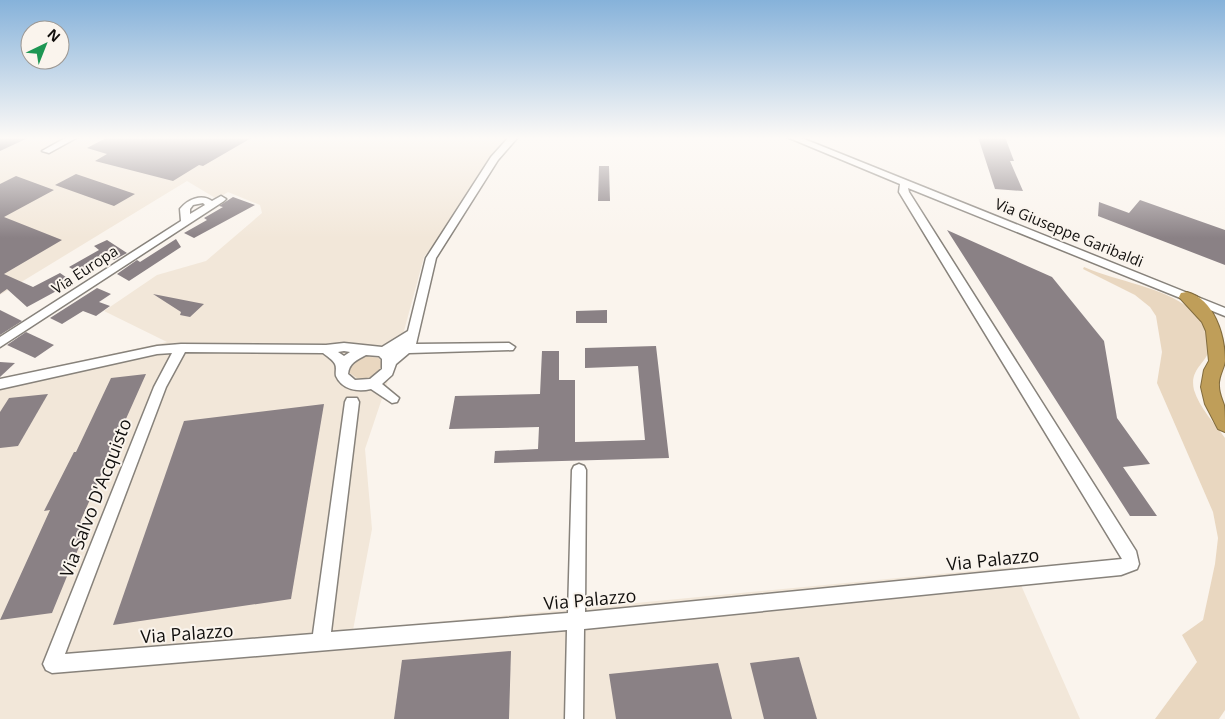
<svg xmlns="http://www.w3.org/2000/svg" width="1225" height="719" font-family="'Open Sans',sans-serif">
  <style>
    .built { fill: #f2e7d9 }
    .green { fill: #e9d7c0 }
    .building { fill: #8a8185 }
    .lines { fill: none; stroke-linecap: round; stroke-linejoin: round }
    .minor-casing { stroke: #87827b; stroke-width: 3 }
    .highway-casing { stroke: #826c3e; stroke-width: 2 }
    .minor { fill: #fff; fill-rule: evenodd }
    .highway { fill: #bf9e59; fill-rule: evenodd }
    .labels { text-anchor: middle; stroke-width: 4; stroke-linejoin: round; paint-order: stroke }
    .street-label { font-size: 15px; fill: #110f0d; stroke: #faf4ed }
    .near-street-label { font-size: 18px; fill: #110f0d; stroke: #faf4ed }
  </style>
  <rect width="100%" height="100%" fill="#faf4ed"/>
  <path class="built" d="M0 137H516L424 257 401 342 365 449 372 529 353 630 1013 567 1080 719H0V378L167 342 104 311 157 275 206 261 262 213 260 205 228 192 217 199 187 181 0 295Z"/>
  <g class="green">
    <path d="M1084 267C1119 282 1160 286 1191 309 1204 317 1213 333 1210 348 1206 364 1189 369 1194 390 1199 407 1215 424 1225 438V710L1219 719H1155L1197 662 1182 635 1203 620 1215 564 1218 538 1213 512 1157 383 1162 352 1156 316 1150 307 1135 295 1083 269Z"/>
    <path d="M364 356 379 358 382 364C379 375 368 380 357 378L350 373V366Z"/>
  </g>
  <g class="building">
    <path d="M0 137H30L0 151Z"/>
    <path d="M108 137 141 139 145 137H253L203 166 199 165 173 181 95 161 107 154 87 148Z"/>
    <path d="M978 137H1005L1014 161H1010L1023 191 995 189Z"/>
    <path d="M599 166H609L610 201H598Z"/>
    <path d="M76 174 135 194 114 206 55 185Z"/>
    <path d="M16 176 54 190 4 217 62 240 4 274 33 287 60 273 73 282 27 307 7 289 0 294V184Z"/>
    <path d="M233 197 255 205 194 238 184 233 207 220 204 218 223 207 219 206Z"/>
    <path d="M1140 200 1225 230V265L1098 216 1099 202 1129 213Z"/>
    <path d="M947 230 1052 277 1104 341 1117 418 1150 464 1123 467 1157 516H1130Z"/>
    <path d="M176 239 181 247 129 281 117 274 137 260 140 262Z"/>
    <path d="M107 240 127 253 114 260 108 256 79 273 69 267 99 250 94 246Z"/>
    <path d="M97 288 111 294 99 302 110 306 96 316 83 311 62 324 50 318Z"/>
    <path d="M153 294 204 304 190 317 180 315 181 312Z"/>
    <path d="M0 310 22 321 0 335Z"/>
    <path d="M607 310V323H576V311Z"/>
    <path d="M26 332 54 345 35 358 7 345Z"/>
    <path d="M656 346 669 458 494 463 495 451 538 449 539 427 449 429 455 396 540 394 542 351H559V380H575V442L645 440 638 366 585 368V348Z"/>
    <path d="M0 362 15 363 0 377Z"/>
    <path d="M146 374 80 522 90 520 52 613 0 620 50 510 44 511 74 452H76L111 378Z"/>
    <path d="M48 394 18 446 0 448V412L9 398Z"/>
    <path d="M324 404 291 599 113 625 184 421Z"/>
    <path d="M511 651 509 719H394L402 660Z"/>
    <path d="M799 657 817 719H764L750 663Z"/>
    <path d="M718 663 732 719H616L609 674Z"/>
  </g>
  <g class="lines">
    <g class="minor-casing">
      <g id="minor">
        <path d="M67 137H78L49 153 42 151Z"/>
        <path d="M509 137H518L498 160 436 258 416 344 509 343 515 347 513 350 409 353 396 364 392 375 382 384 399 398 397 402 392 403 371 389C358 392 342 390 336 376 335 372 337 368 335 364 333 360 327 356 323 353L185 352 166 387 65 654 313 634 345 402 347 398H357L359 402 331 632 568 613 572 470 574 466 579 464 584 466 586 470 585 612 1122 559 899 192 900 184 787 137H799L1225 308V316L908 188 909 192 1136 551 1139 564 1137 569 1121 575 584 629 583 719H565L567 630 52 673 46 670 43 664 154 387 172 353 157 354 0 389V379L157 346 181 344 326 345 344 343 382 347 408 331 426 258 491 157ZM344 351 350 352 344 356 338 352ZM366 355 379 356 382 359V369L370 379 355 380 348 374C349 363 357 360 366 355Z"/>
        <path d="M221 196 226 199 224 201 0 347V337L181 221 180 209C187 200 201 193 212 201ZM203 203 205 205 190 214V209L193 205Z"/>
      </g>
    </g>
    <g class="highway-casing">
      <path id="highway" d="M1187 292C1214 299 1225 335 1225 361 1224 369 1218 377 1219 386 1219 393 1222 399 1224 405 1225 413 1225 423 1225 432L1218 429 1205 404 1201 387 1204 370 1209 361 1206 331 1202 322 1179 297 1181 293Z"/>
    </g>
    <use href="#minor" class="minor"/>
    <use href="#highway" class="highway"/>
  </g>
  <linearGradient id="sky" x2="0" y2="1"><stop stop-color="#86b2da"/><stop offset="0.58" stop-color="#fdfaf7"/><stop offset="1" stop-color="#fdfaf7" stop-opacity="0"/></linearGradient>
  <rect width="1225" height="238" fill="url(#sky)"/>
  <g class="labels">
    <g class="street-label">
      <text transform="translate(1069 233) rotate(22)" y="5">Via Giuseppe Garibaldi</text>
      <text transform="translate(85 270) rotate(-33)" y="5">Via Europa</text>
    </g>
    <g class="near-street-label">
      <text transform="translate(96 498) rotate(-69)" y="6">Via Salvo D'Acquisto</text>
      <text transform="translate(993 560) rotate(-6)" y="6">Via Palazzo</text>
      <text transform="translate(590 600) rotate(-5)" y="6">Via Palazzo</text>
      <text transform="translate(187 634) rotate(-4)" y="6">Via Palazzo</text>
    </g>
  </g>
  <g transform="translate(45 45) rotate(43)"><circle r="24" fill="#faf4ed" stroke="#9d9893"/>
  <path d="M0-4L9 19L0 12L-9 19Z" fill="#1d9653"/>
  <text y="-8" font-size="14" font-weight="bold" text-anchor="middle" fill="#110f0d">N</text>
  </g>
</svg>
